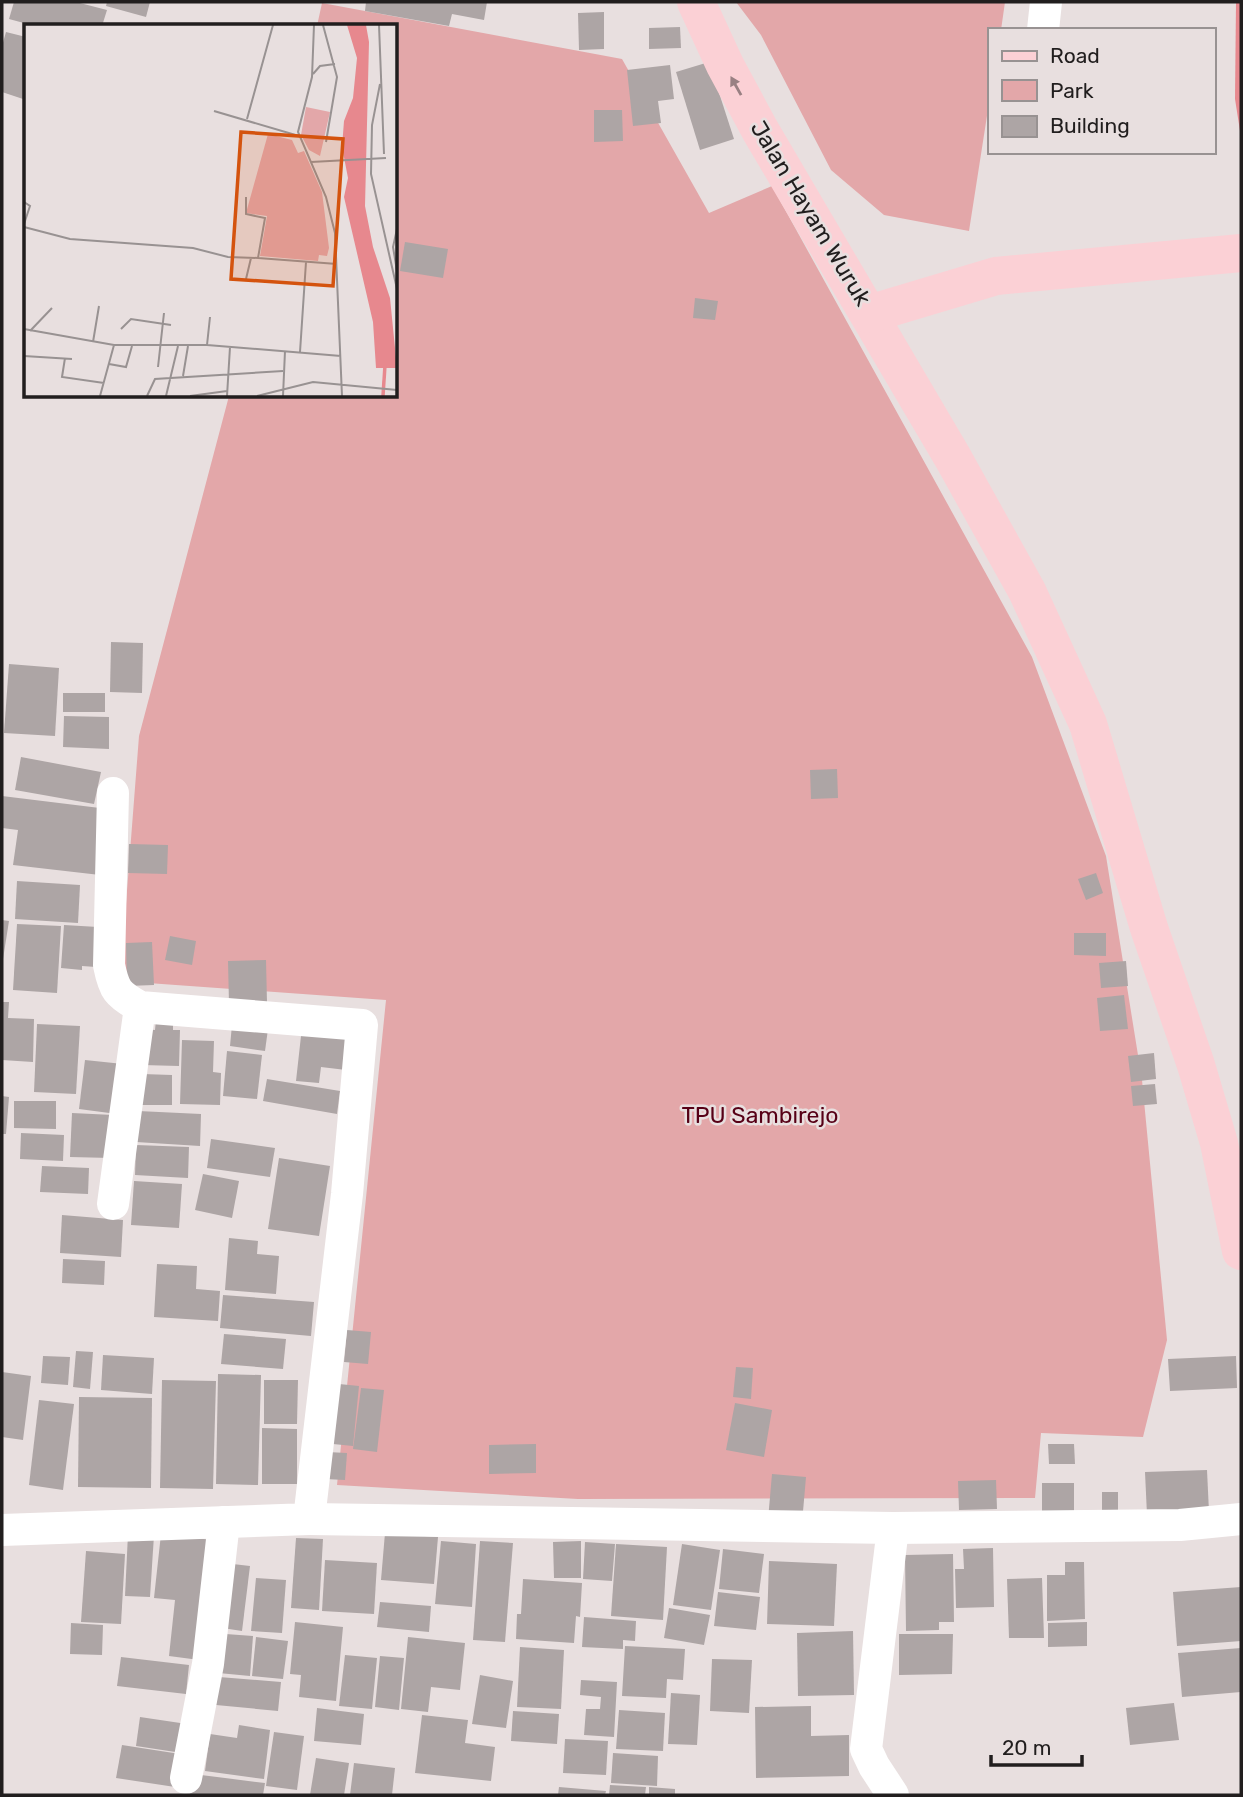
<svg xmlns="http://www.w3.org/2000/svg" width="1243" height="1797" font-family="Rubik,sans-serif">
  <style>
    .green { fill: #e3a7a9 }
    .water { fill: #e7888e }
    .building { fill: #ada5a5 }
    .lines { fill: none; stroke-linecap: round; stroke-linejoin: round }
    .minor { stroke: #fff; stroke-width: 32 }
    .secondary { stroke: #fbd0d5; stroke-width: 38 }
    .oneway { fill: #998083 }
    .labels { text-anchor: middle; stroke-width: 5; stroke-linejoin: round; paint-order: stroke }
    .street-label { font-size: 23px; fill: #211e1e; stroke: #e8dfdf }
    .park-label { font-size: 23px; fill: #570016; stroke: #e8dfdf }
    .inset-river { fill: none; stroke: #e7888e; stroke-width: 3.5 }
    .inset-road { fill: none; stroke: #989292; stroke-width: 2 }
    .view { fill: #d4530e; fill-opacity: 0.15; stroke: #d4530e; stroke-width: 3.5 }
    .inset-edge { fill: none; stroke: #211e1e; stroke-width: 3.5 }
  </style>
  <rect width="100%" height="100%" fill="#e8dfdf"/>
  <g class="green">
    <path d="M736 2H1005L1001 30H989V103L969 231 884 215 831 170 761 35Z"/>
    <path d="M322 3 622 59 709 213 772 186 1032 657 1106 856 1142 1080 1167 1340 1143 1437 1041 1433 1035 1498 578 1499 337 1485 386 1000 120 981 139 736 229 396H396V26H317Z"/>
  </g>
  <path class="water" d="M1236 2H1241V137L1235 99Z"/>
  <g class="building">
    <path d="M14 2H76L107 10 102 26H35L9 19Z"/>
    <path d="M107 2H150L146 17 106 6Z"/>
    <path d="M366 2H487L484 20 452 14 449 26 365 11Z"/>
    <path d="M604 12V49L579 50 578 13Z"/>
    <path d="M680 27 681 48 649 49V28Z"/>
    <path d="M6 32 26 37V100L2 92V46Z"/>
    <path d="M709 62 734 139 700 150 676 72Z"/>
    <path d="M670 65 674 99 658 101 661 123 633 126 627 70Z"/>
    <path d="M594 110H622L623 141 594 142Z"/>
    <path d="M405 242 448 249 443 278 400 271Z"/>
    <path d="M695 298 718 301 715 320 693 318Z"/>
    <path d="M111 642 143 643 142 693 110 692Z"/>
    <path d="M9 664 59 668 55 736 4 733Z"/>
    <rect x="63" y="693" width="42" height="19"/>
    <path d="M64 716 109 717V749L63 747Z"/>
    <path d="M21 757 101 772 94 804 15 790Z"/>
    <path d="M837 769 838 798 811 799 810 770Z"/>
    <path d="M2 796 108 809 100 875 13 865 18 830 2 828Z"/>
    <path d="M129 844 168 845 167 874 128 873Z"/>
    <path d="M1096 873 1103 893 1086 900 1078 879Z"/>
    <path d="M17 881 80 885 78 923 15 919Z"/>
    <path d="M2 920 9 921 3 959H2Z"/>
    <path d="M17 924 61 926 57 993 13 990Z"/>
    <path d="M64 925 98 927 96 967 82 966V970L61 968Z"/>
    <path d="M1074 933H1106V956L1074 955Z"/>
    <path d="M170 936 196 941 192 965 165 960Z"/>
    <path d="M152 942 154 985 127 986 126 943Z"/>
    <path d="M266 960 267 1003 229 1004 228 961Z"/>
    <path d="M1126 961 1128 986 1101 988 1099 963Z"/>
    <path d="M1124 995 1128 1029 1100 1031 1097 998Z"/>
    <path d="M2 1002H9L8 1018 34 1019 33 1062 2 1060Z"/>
    <path d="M156 1020H173V1030H180L179 1066 142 1065 143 1029 155 1030Z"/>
    <path d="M37 1024 80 1026 76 1094 34 1092Z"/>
    <path d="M232 1025 268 1029 265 1051 230 1046Z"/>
    <path d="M302 1027 350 1033 346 1070 321 1067 319 1083 296 1081Z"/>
    <path d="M182 1040 214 1041 213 1072 221 1073 220 1105 180 1104Z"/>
    <path d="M227 1051 262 1055 257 1099 223 1096Z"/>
    <path d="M1154 1053 1156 1079 1131 1082 1128 1056Z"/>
    <path d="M85 1060 123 1064 117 1114 79 1109Z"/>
    <path d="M142 1074 172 1075V1105H142Z"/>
    <path d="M267 1079 340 1091 337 1114 263 1101Z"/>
    <path d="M1155 1084 1157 1104 1133 1106 1131 1086Z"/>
    <path d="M2 1096 9 1097 6 1134H2Z"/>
    <path d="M14 1101H56V1129L14 1128Z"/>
    <path d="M138 1111 201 1114 200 1146 136 1142Z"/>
    <path d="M72 1113 113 1115 111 1158 70 1157Z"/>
    <path d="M21 1133 64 1135 63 1161 20 1159Z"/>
    <path d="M211 1139 275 1148 270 1177 207 1168Z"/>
    <path d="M136 1145 189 1147 188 1178 135 1175Z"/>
    <path d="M279 1158 330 1166 319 1236 268 1229Z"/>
    <path d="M42 1166 89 1168 88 1194 40 1192Z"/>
    <path d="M203 1174 239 1181 232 1218 195 1210Z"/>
    <path d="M134 1181 182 1184 179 1228 131 1225Z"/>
    <path d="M62 1215 123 1220 121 1257 60 1253Z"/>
    <path d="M229 1238 258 1241 257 1254 279 1256 276 1294 225 1290Z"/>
    <path d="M63 1259 105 1261 104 1285 62 1283Z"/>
    <path d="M157 1264 197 1266 196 1289 220 1291 218 1321 154 1317Z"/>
    <path d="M223 1295 314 1302 311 1336 220 1328Z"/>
    <path d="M347 1330 371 1332 368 1364 344 1362Z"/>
    <path d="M224 1334 286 1339 283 1369 221 1364Z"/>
    <path d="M76 1351 93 1352 90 1389 73 1387Z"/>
    <path d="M103 1355 154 1358 152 1394 101 1390Z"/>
    <path d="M43 1356 70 1357 68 1385 41 1383Z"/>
    <path d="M1236 1356 1237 1388 1170 1391 1168 1359Z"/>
    <path d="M736 1367 753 1368 751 1399 733 1397Z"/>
    <path d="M2 1372 31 1376 23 1440 2 1437Z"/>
    <path d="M218 1374 261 1375 258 1485 216 1484Z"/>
    <path d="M162 1380 216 1381 213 1489 160 1488Z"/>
    <path d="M264 1380H298L297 1424H264Z"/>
    <path d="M329 1383 359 1386 353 1446 323 1443Z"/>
    <path d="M361 1388 384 1390 377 1452 353 1449Z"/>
    <path d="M79 1397 152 1398 151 1488 78 1487Z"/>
    <path d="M39 1400 74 1404 63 1490 29 1485Z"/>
    <path d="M735 1403 772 1410 764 1457 726 1450Z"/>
    <path d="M262 1428 297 1429V1484H262Z"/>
    <path d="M536 1444V1473L489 1474V1445Z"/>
    <path d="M1048 1444H1074L1075 1464H1049Z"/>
    <path d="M327 1452 347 1453 345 1480 325 1479Z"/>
    <path d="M1207 1470 1209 1512 1147 1515 1145 1472Z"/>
    <path d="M772 1474 806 1477 802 1523 768 1520Z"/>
    <path d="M996 1480 997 1509 959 1510 958 1481Z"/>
    <path d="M1042 1483H1074V1514L1042 1515Z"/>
    <rect x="1102" y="1492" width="16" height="26"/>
    <path d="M385 1533 438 1537 434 1584 381 1580Z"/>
    <path d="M128 1534 154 1535 150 1597 125 1596Z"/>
    <path d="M161 1534 221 1541 207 1661 169 1656 175 1600 154 1598Z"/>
    <path d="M296 1538 323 1539 319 1610 291 1608Z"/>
    <path d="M441 1541 476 1544 472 1607 435 1604Z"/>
    <path d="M480 1541 513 1543 505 1642 473 1640Z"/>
    <path d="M581 1541V1578H554L553 1542Z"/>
    <path d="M585 1542 615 1544 612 1581 583 1579Z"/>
    <path d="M616 1544 667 1547 663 1620 611 1616Z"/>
    <path d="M682 1544 720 1550 711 1610 673 1605Z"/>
    <path d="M993 1548 994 1607 956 1608 955 1569H964L963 1549Z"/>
    <path d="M723 1549 764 1554 759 1593 719 1589Z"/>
    <path d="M86 1551 125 1554 121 1624 81 1622Z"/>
    <path d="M953 1554 954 1622H939V1630L906 1631 905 1555Z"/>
    <path d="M325 1560 377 1563 374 1614 322 1611Z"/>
    <path d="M769 1561 837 1564 834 1626 767 1624Z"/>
    <path d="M1065 1562H1084L1085 1619 1047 1621V1575H1065Z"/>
    <path d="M224 1563 250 1566 242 1631 216 1627Z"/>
    <path d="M256 1578 286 1580 282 1633 251 1631Z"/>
    <path d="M1042 1578 1044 1638H1009L1007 1579Z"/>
    <path d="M523 1579 582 1583 580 1617 576 1616 574 1643 516 1639 517 1614H521Z"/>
    <path d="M1241 1587V1641L1177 1646 1173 1592Z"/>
    <path d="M718 1592 760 1597 756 1630 714 1626Z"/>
    <path d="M380 1602 431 1606 429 1632 377 1627Z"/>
    <path d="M669 1608 710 1615 704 1645 664 1638Z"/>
    <path d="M584 1617 636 1621 635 1641 623 1640V1649L582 1647Z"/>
    <path d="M295 1622 343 1627 336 1701 299 1697 301 1675 290 1674Z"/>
    <path d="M1087 1622V1646L1048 1647V1623Z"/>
    <path d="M71 1623 103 1625 102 1655 70 1654Z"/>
    <path d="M853 1631 854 1695 798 1696 797 1633Z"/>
    <path d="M212 1633 253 1636 250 1676 208 1672Z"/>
    <path d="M899 1634H953L952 1674 899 1675Z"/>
    <path d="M256 1637 288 1641 283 1679 252 1676Z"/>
    <path d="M408 1637 465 1643 460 1690 431 1687 428 1712 401 1709Z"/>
    <path d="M625 1646 685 1649 683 1680 667 1679 666 1698 622 1696Z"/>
    <path d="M520 1647 564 1650 561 1709 517 1707Z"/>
    <path d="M1241 1648V1692L1182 1697 1178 1653Z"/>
    <path d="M345 1655 377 1658 372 1709 339 1706Z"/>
    <path d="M380 1656 404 1658 399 1710 375 1707Z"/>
    <path d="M121 1657 189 1665 186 1694 117 1686Z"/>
    <path d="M712 1659 752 1660 749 1713 710 1711Z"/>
    <path d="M480 1675 513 1681 506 1728 472 1724Z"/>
    <path d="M219 1677 281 1682 278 1711 216 1705Z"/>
    <path d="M581 1680 617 1682 614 1737 584 1735 586 1709H600L601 1697 580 1695Z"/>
    <path d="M671 1693 700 1695 697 1745 668 1744Z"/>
    <path d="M1174 1703 1179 1740 1130 1745 1126 1708Z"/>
    <path d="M811 1706V1736L849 1735V1776L756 1778 755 1707Z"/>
    <path d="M317 1708 364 1714 361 1745 314 1741Z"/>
    <path d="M619 1710 665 1713 663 1751 616 1749Z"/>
    <path d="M513 1711 559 1714 557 1744 511 1741Z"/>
    <path d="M422 1715 468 1720 465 1743 495 1747 491 1781 415 1773Z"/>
    <path d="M140 1717 187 1724 182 1753 136 1746Z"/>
    <path d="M239 1725 270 1730 264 1779 205 1771 210 1734 237 1738Z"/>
    <path d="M274 1732 304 1736 297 1790 266 1786Z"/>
    <path d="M565 1739 608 1741 606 1775 563 1773Z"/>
    <path d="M122 1745 180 1754 175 1787 116 1778Z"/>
    <path d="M613 1753 658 1756 657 1786 611 1783Z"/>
    <path d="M316 1758 349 1763 344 1795H310Z"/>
    <path d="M354 1763 395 1768 392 1795H350Z"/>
    <path d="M193 1774 265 1783 263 1795H190Z"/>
    <path d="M610 1785 646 1787 645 1795H609Z"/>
    <path d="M559 1787 606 1791 605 1795H558Z"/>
    <path d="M649 1787 675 1789V1795H649Z"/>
  </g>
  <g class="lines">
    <g class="minor">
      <path d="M1043 30 1046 2"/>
      <path d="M113 1204 140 1007"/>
      <path d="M309 1519 893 1528 1180 1525 1241 1519"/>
      <path d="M893 1528 866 1749 874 1766 893 1795"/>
      <path d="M2 1530 309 1519 347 1194 362 1025 140 1007C117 994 114 990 109 965L113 793"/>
      <path d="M186 1778 208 1664 224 1522"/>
    </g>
    <g class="secondary">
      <path d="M696 2 725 65 760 130 953 458 1027 591 1088 724 1149 928 1196 1065 1219 1143 1241 1251"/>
      <path d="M869 314 996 276 1241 253"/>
    </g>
  </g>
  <defs><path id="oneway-solid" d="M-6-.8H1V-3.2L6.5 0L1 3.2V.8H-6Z" transform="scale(1.75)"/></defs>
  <use class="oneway" href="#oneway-solid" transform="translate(736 86) rotate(-119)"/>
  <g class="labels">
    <g class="street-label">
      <text transform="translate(811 213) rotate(59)" y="8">Jalan Hayam Wuruk</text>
    </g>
    <g class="park-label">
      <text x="760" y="1123">TPU Sambirejo</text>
    </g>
  </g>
  <g transform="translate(24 24)">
    <rect width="373" height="373" fill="#e8dfdf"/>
    <path d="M282 83 306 88 296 132 285 126 277 111ZM244 110 268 116 274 129 280 127 298 168 305 224 303 232 295 231 294 237 236 232 243 192 222 189Z" fill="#e3a7a9"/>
    <path d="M323 1H342L345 18 341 182 349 223 366 274 373 344H352L349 298 320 173 324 154 318 123 320 97 329 74 333 34Z" fill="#e7888e"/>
    <path class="inset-river" d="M359 372 361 341"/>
    <path class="inset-road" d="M290 1 288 53 274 108 302 173 311 209 318 372M299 1 313 53 302 118M355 1 360 130M289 50 296 42 311 40M356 60 348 101 347 150 373 265M190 87 275 112M223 95 249 1M287 138 362 134M0 178 6 182 0 200M0 203 46 215 169 224 204 233 234 234 241 194 222 190V173M373 205 369 223 373 247M234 234 313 240M222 255 227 234M0 305 90 321H183L317 332M97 305 107 295 147 301M6 307 28 284M69 318 75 282M183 321 186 293M276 328 282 238M0 332 48 335M41 334 38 353 80 359M85 340 102 343 108 322M134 343 140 289M159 352 164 322M76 372 90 321M123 372 131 355 259 347M142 372 154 322M166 372 203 367M203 372 206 323M233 372 289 358 373 366M259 372 261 327"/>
    <path class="view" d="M217 108 319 115 309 262 207 255Z"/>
    <rect width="373" height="373" class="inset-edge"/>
  </g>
  <rect width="1243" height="1797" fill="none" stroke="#211e1e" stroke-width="7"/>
  <rect x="988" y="28" width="228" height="126" fill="#e8dfdf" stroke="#989292" stroke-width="2"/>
  <rect x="1002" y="51" width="35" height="10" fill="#fbd0d5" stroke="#989292" stroke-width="2"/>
  <text x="1050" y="63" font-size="21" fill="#211e1e">Road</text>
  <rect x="1002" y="80" width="35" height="21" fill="#e3a7a9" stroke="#989292" stroke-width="2"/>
  <text x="1050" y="98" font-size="21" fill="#211e1e">Park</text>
  <rect x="1002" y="116" width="35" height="21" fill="#ada5a5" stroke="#989292" stroke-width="2"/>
  <text x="1050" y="133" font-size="21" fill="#211e1e">Building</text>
  <path d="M991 1755v10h91v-10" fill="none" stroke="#211e1e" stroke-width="3.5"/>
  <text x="1002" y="1755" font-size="21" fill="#211e1e" stroke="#e8dfdf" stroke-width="5" paint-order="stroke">20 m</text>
</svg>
